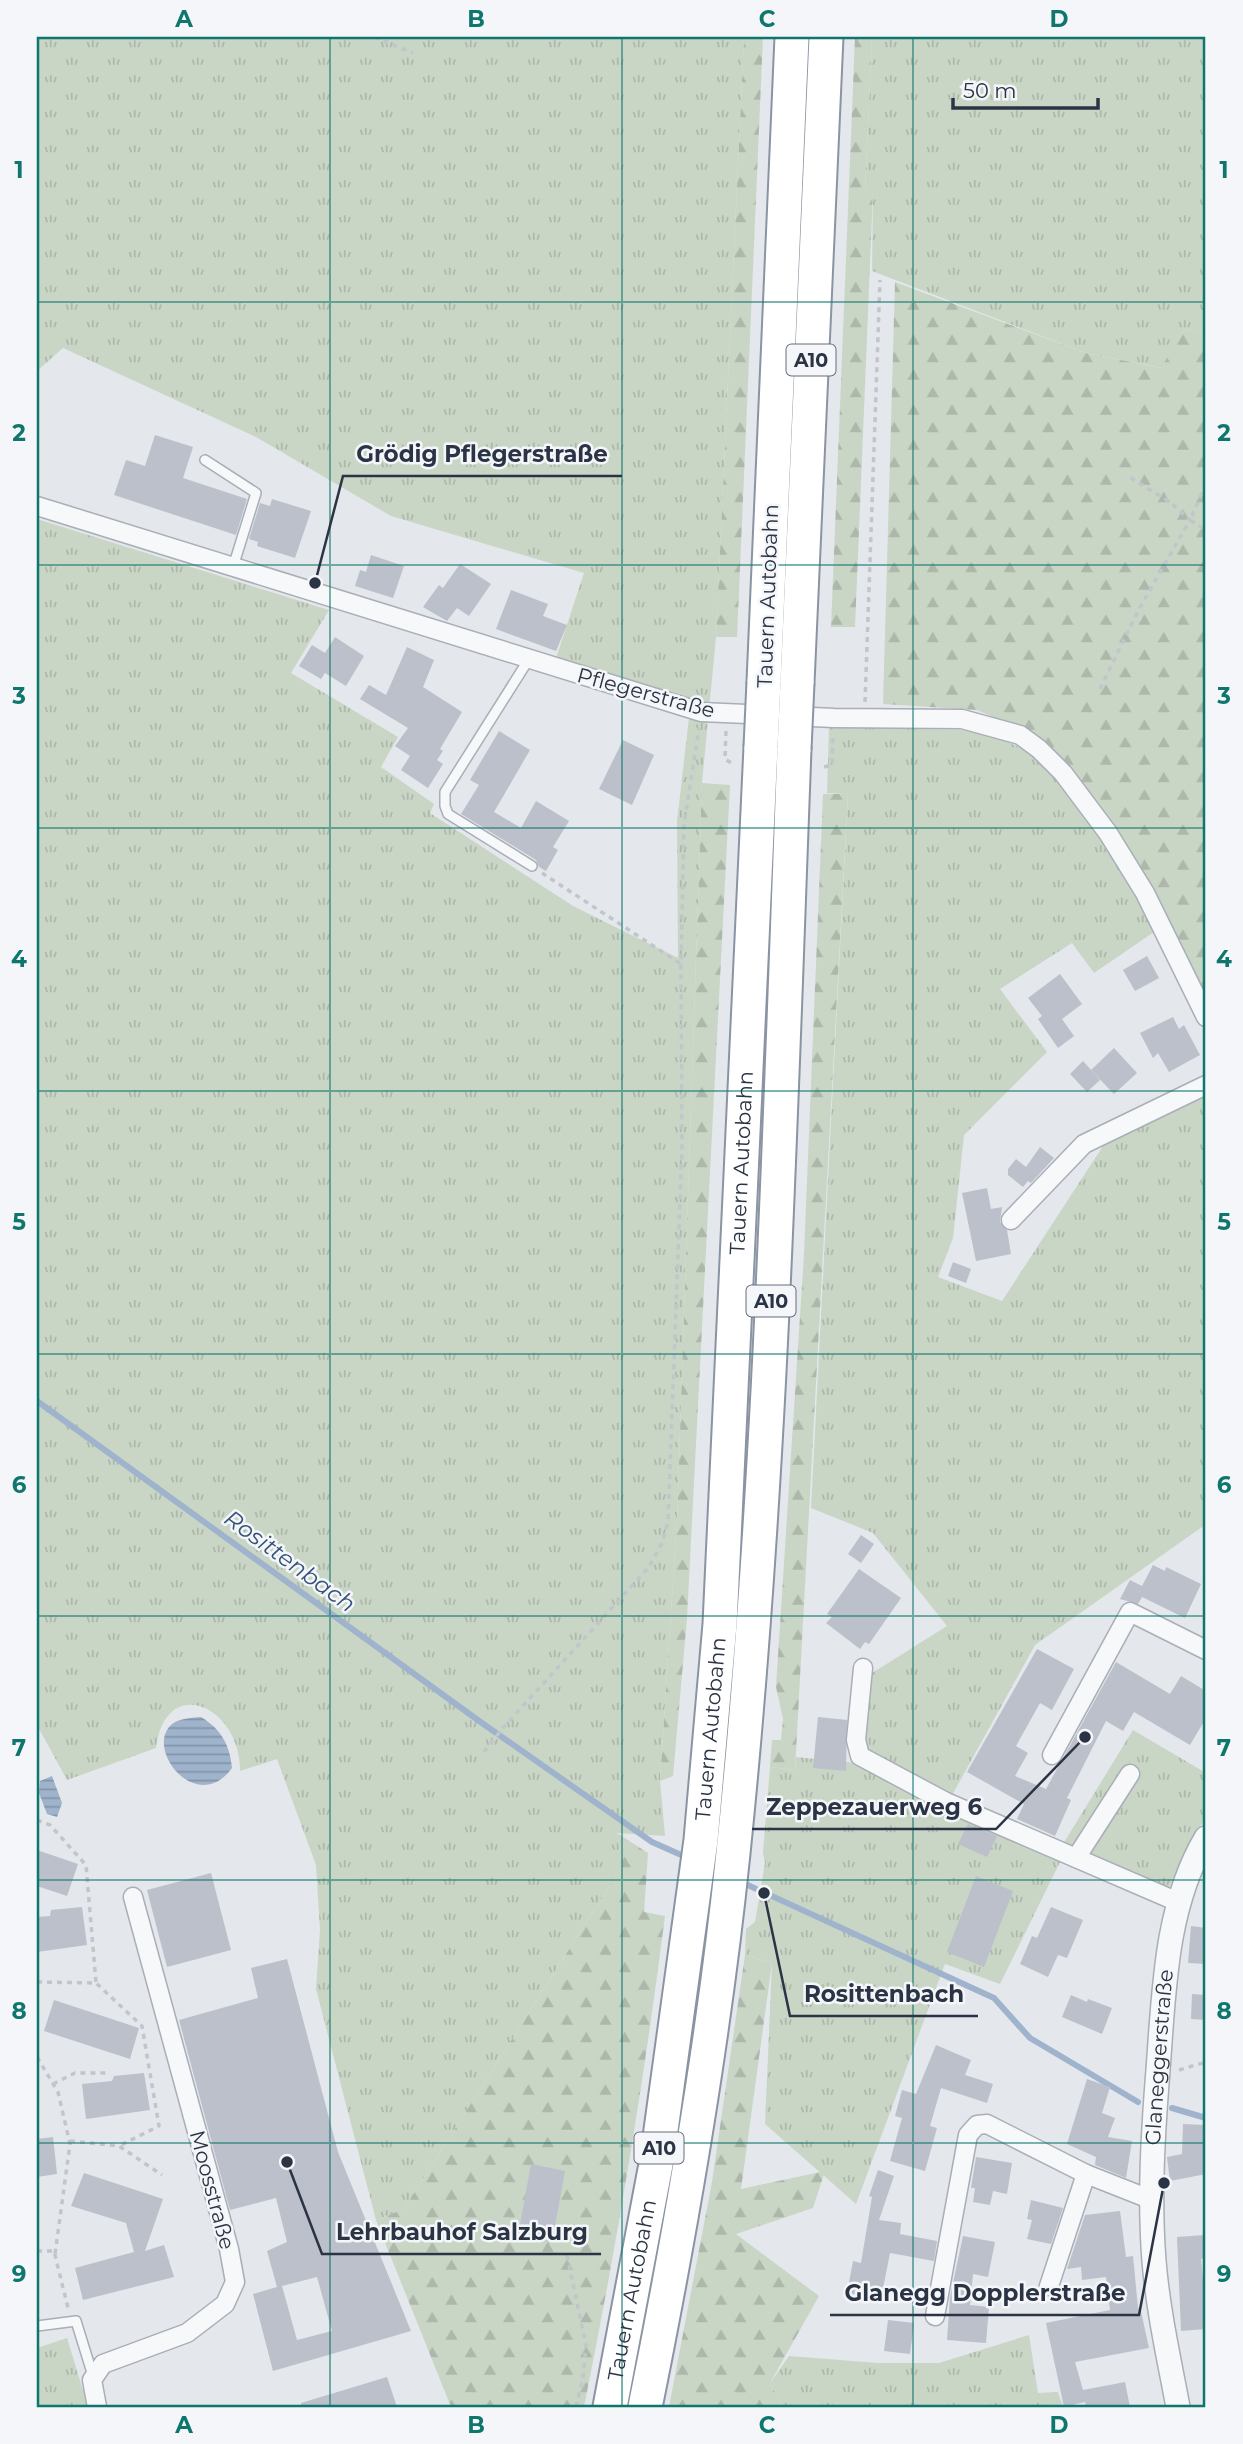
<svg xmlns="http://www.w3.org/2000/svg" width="1243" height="2444" font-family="Montserrat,sans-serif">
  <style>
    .grass { fill: url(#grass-tufts) }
    .forest { fill: url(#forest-firs) }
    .water { fill: url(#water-rules) }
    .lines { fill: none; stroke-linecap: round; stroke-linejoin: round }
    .stream { stroke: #9fb4cc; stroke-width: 6 }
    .building { fill: #bbc0ca; fill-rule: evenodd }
    .service-casing { stroke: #a9aeb7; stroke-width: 12 }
    .minor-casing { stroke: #a9aeb7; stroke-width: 21 }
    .tertiary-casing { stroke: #a9aeb7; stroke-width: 26 }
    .motorway-casing { stroke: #8b94a3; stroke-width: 37 }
    .path { stroke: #c2c5cb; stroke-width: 3.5; stroke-dasharray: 5 5; stroke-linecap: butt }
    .service { stroke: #f7f8fa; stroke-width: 9 }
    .minor { stroke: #f7f8fa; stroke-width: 18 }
    .tertiary { stroke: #f7f8fa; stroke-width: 23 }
    .motorway { stroke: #fff; stroke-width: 33 }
    .motorway-bridge-casing { stroke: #8b94a3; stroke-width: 37; stroke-linecap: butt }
    .motorway-bridge { stroke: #fff; stroke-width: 33 }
    .grid { fill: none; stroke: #0f766e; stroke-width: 2; stroke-opacity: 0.55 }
    .labels { text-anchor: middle; stroke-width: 5; stroke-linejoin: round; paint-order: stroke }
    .shield { fill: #f4f6f9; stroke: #676e7b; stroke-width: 2 }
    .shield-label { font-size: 19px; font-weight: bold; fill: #2b3445 }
    .street-label { font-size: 21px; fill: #2b3445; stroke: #f4f6f9 }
    .water-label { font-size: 23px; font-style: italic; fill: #34527a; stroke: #f4f6f9 }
    .leader { fill: none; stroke: #2b3445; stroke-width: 2.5 }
    .callout-dot { fill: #2b3445; stroke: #f4f6f9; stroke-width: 2.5 }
    .callout-label { font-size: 23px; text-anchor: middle; font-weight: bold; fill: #2b3445; stroke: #f4f6f9; stroke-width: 5; stroke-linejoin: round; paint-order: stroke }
    .neatline { fill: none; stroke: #0f766e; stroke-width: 2.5 }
    .grid-label { font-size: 23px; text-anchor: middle; font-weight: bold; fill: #0f766e }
  </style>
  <defs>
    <pattern id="grass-tufts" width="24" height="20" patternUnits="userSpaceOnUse" patternTransform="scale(1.75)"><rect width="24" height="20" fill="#c9d6c5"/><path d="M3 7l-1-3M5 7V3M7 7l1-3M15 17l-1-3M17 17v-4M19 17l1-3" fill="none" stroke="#adb8ab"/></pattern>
    <pattern id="forest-firs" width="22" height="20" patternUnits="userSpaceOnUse" patternTransform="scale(1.75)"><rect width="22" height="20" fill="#c9d6c5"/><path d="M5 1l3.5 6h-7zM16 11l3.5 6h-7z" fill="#adb8ab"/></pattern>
    <pattern id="water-rules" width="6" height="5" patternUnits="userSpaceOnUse" patternTransform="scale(1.75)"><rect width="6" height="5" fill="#9fb4cc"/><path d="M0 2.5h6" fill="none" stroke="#8293a7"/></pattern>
  </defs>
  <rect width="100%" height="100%" fill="#e4e7ec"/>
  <g class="grass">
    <path d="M37 37H744L716 637 702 783 677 1520 660 1781 665 1836 617 1833 622 1866 404 2209 376 2220 316 1989 320 1930 316 1865 277 1759 240 1771C241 1707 166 1672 156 1748L67 1780 37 1725V519L329 610 291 673 398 737 381 767 434 804 430 813 573 906 678 958 677 822 691 700 556 658 584 573 391 516 256 437 63 348 37 371Z"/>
    <path d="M872 37H1206V333L1184 330 1162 368 1086 353 872 271 873 193 865 192Z"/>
    <path d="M829 727 963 730 1001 739 1025 750 1047 767 1085 814 1127 879 1154 932 1094 973 1072 943 1000 989 1047 1052 964 1135 953 1238 938 1277 1002 1301 1105 1143 1206 1093V1528L1202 1527 1035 1645 945 1808 1062 1858 1000 1984 945 1964 856 2204 765 2124 772 1963 745 1955 746 1929 755 1922 765 1863 763 1853 770 1767 795 1770 796 1757 856 1763 869 1675 947 1626 873 1533 811 1508 848 794 827 793Z"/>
    <path d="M1133 1730 1206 1773V1816L1169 1887 1160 1889 1063 1844Z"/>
    <path d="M1029 2335 1038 2393 1058 2392 1063 2407H783L770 2383 789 2356 878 2363H939Z"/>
    <path d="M67 2338 88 2407H37V2348Z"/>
  </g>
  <g class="forest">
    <path d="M744 37H763L737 637H716Z"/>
    <path d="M855 37H872L865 192H873L855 627H831Z"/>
    <path d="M895 282 1086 353 1161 368 1184 330 1206 333V1000L1143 874 1021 729 977 710 883 704Z"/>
    <path d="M702 783 730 785 687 1618 673 1776 660 1781 677 1520Z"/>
    <path d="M823 794H848L795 1770 770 1767 772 1740H781L783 1719 776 1687 804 1254Z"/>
    <path d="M617 1833 648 1853 644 1912 665 1916C644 2081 617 2244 584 2407H451L376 2220 404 2209 622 1866Z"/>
    <path d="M745 1955 772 1963 741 2189 825 2171 813 2208 736 2234 819 2296 770 2383 783 2407H669L712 2182Z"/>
  </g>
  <g class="water">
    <path d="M201 1717C221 1729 230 1745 232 1768 198 1815 146 1752 170 1726 178 1718 190 1718 201 1717Z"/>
    <path d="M52 1776 62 1803 57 1817 47 1814 39 1793 40 1781Z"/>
  </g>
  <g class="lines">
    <g class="stream">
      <path d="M37 1401 482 1723 652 1842 688 1858"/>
      <path d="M739 1881 994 1998 1030 2038 1138 2102"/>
      <path d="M1172 2108 1206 2118"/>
    </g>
  </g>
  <g class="building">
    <path d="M155 435 193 447 183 478 247 499 236 535 114 495 126 460 145 466Z"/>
    <path d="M272 499 311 511 295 558 257 546 258 542 249 539 260 503 270 506Z"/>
    <path d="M371 555 404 566 393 598 355 586 360 570 366 572Z"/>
    <path d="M460 564 491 584 469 616 457 608 447 621 423 607 439 585 443 588Z"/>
    <path d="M511 590 548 604 543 616 567 625 556 651 496 629Z"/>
    <path d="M335 637 364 656 346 686 325 673 321 679 299 666 312 645 325 653Z"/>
    <path d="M407 647 434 660 423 687 462 712 440 749 443 751 437 760 443 764 428 788 401 770 410 756 395 746 408 728 360 699 369 685 386 695Z"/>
    <path d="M499 731 530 750 494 812 521 828 536 801 569 821 553 847 558 850 546 871 539 867 536 860 461 814 479 785 470 780Z"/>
    <path d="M623 740 654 755 632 805 599 789Z"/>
    <path d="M1147 956 1159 978 1135 991 1123 970Z"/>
    <path d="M1060 974 1082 1004 1062 1019 1074 1036 1058 1048 1038 1019 1042 1016 1028 998Z"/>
    <path d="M1173 1017 1179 1029 1184 1025 1200 1055 1169 1072 1158 1053 1153 1058 1140 1033Z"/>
    <path d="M1114 1048 1137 1073 1114 1094 1091 1070Z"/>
    <path d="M1083 1061 1100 1080 1087 1092 1070 1074Z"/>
    <path d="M1040 1147 1054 1158 1031 1183 1028 1181 1023 1187 1008 1175V1169L1016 1159 1026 1167Z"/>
    <path d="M987 1188 991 1209 1002 1207 1000 1222 1007 1230 1011 1254 976 1261 962 1193Z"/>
    <path d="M953 1262 971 1269 966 1283 948 1276Z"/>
    <path d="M861 1535 874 1544 861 1563 848 1554Z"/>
    <path d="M1153 1565 1165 1571 1166 1567 1201 1584 1185 1618 1142 1597 1138 1604 1120 1599 1130 1580 1142 1586Z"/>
    <path d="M859 1569 901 1598 869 1644 865 1642 860 1649 826 1623 832 1617 827 1614Z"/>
    <path d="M1037 1649 1074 1669 1052 1710 1040 1703 1016 1746 1028 1753 1015 1776 1046 1789 1116 1662 1170 1694 1181 1676 1206 1691V1718L1190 1745 1134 1712 1123 1731 1106 1721 1067 1798 1071 1800 1055 1836 1017 1819 1024 1804 967 1772Z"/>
    <path d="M818 1717 847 1720 846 1771 813 1768Z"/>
    <path d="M968 1824 997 1836 987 1857 958 1844Z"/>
    <path d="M37 1850 78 1864 67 1896 37 1886Z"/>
    <path d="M211 1873 231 1950 167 1967 147 1890Z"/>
    <path d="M976 1876 1013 1891 984 1967 947 1952Z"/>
    <path d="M82 1907 87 1945 37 1952V1917L50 1916 51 1910Z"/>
    <path d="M1051 1907 1083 1920 1067 1958 1058 1955 1048 1977 1020 1964 1032 1936 1037 1938Z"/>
    <path d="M1191 1926 1206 1928V1964L1188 1963Z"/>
    <path d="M287 1959 338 2152 411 2331 273 2371 253 2294 277 2287 267 2251 287 2242 276 2198 230 2210 179 2020 258 1998 251 1968ZM317 2277 332 2331 297 2340 282 2286Z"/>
    <path d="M1192 1994 1206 1995V2020L1191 2019Z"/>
    <path d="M1071 1995 1087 2002 1088 1999 1112 2008 1102 2034 1062 2017Z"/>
    <path d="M54 2000 139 2028 130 2059 44 2031Z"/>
    <path d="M936 2045 971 2060 965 2075 993 2084 987 2103 941 2088 930 2126 937 2128 925 2171 890 2161 902 2118 895 2116 902 2090 916 2094Z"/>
    <path d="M144 2073 150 2110 86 2119 82 2084 112 2081 114 2076Z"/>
    <path d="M1087 2079 1110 2087 1102 2113 1115 2118 1108 2137 1132 2141 1126 2178 1095 2165 1096 2157 1067 2144Z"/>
    <path d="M1183 2124 1206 2125V2174L1170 2181 1167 2157 1182 2154Z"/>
    <path d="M53 2137 57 2174 37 2177V2139Z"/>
    <path d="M976 2157 1012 2163 1007 2194 993 2191 990 2205 973 2202 975 2188H971Z"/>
    <path d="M531 2164 565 2171 552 2242 518 2236Z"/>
    <path d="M878 2170 894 2176 879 2220 901 2223 900 2234 937 2241 934 2261 890 2253 881 2299 847 2293 853 2261 861 2263 872 2197 869 2196Z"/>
    <path d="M84 2173 163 2199 145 2251 164 2245 174 2277 83 2300 75 2268 134 2252 126 2223 71 2206Z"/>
    <path d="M1031 2200 1063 2208 1051 2244 1027 2239 1032 2220 1027 2219Z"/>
    <path d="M1120 2211 1126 2257 1133 2256 1138 2308 1140 2307 1149 2348 1075 2362 1083 2390 1125 2382 1130 2407H1086L1085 2402 1064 2407 1046 2323 1110 2310 1106 2277 1082 2280 1081 2267 1067 2269 1085 2215Z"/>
    <path d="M1205 2235 1206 2258 1201 2259 1204 2291H1206V2329L1181 2331 1177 2237Z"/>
    <path d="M963 2236 995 2242 988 2277 973 2274 970 2305 989 2307 986 2343 947 2340 950 2297Z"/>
    <path d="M888 2320 914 2323 910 2354 884 2351Z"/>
    <path d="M387 2377 397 2407H301V2403Z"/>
  </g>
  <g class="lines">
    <g class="service-casing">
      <g id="service">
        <path d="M205 460 256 493 233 567"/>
        <path d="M529 659 445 792V806L448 814 532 866"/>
        <path d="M37 2326 76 2321 93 2376"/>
      </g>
    </g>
    <g class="minor-casing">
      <g id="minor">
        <path d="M37 506 701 712 834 718 962 719 1020 735 1039 749 1063 773 1108 833 1145 893 1206 1017"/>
        <path d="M1011 1220 1084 1144 1206 1085"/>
        <path d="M863 1668 856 1740 860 1756 946 1802 1178 1902"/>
        <path d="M1052 1755 1130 1612 1206 1650"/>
        <path d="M1076 1858 1130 1774"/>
        <path d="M1049 2286 1086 2174"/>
        <path d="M935 2316 968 2135 977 2125 987 2124 1086 2174 1152 2200"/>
        <path d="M97 2407 92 2380 103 2364 187 2333 225 2304 235 2282 229 2249 133 1897"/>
      </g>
    </g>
    <g class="tertiary-casing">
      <g id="tertiary">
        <path id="s1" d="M1178 2407C1169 2359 1158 2310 1154 2261 1149 2198 1153 2133 1158 2070 1164 1992 1165 1907 1206 1838"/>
      </g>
    </g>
    <g class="motorway-casing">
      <g id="motorway">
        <path d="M764 682 792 37"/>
        <path d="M797 683 826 37"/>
        <path id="s2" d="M610 2407 657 2159 701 1840 720 1624 761 747"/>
        <path d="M645 2407C682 2224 714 2039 733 1853 771 1486 780 1117 794 749"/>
      </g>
    </g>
    <g class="path">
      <path d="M374 37 413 53"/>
      <path d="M1206 484 1190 520 1206 530"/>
      <path d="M1100 689 1139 609 1190 520 1170 502 1128 476"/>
      <path d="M865 702 880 280"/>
      <path d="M726 731 725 759 733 764"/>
      <path d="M824 767 832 765 833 734"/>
      <path d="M542 873 681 964"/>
      <path d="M484 1752 502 1729 649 1567 662 1543 668 1522 682 1147 681 964 684 825 699 728"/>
      <path d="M37 1820 50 1825 86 1865 96 1983"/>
      <path d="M37 1982 96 1983 142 2026 159 2126 119 2146"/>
      <path d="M37 2057 58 2092 70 2144 55 2254"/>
      <path d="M1179 2070 1206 2062"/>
      <path d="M53 2084 75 2073H107"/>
      <path d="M70 2141 119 2146 162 2175"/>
      <path d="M37 2251H54L68 2308"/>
      <path d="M567 2255 586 2345 583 2378 576 2407"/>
    </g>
    <use href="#service" class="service"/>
    <use href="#minor" class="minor"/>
    <use href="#tertiary" class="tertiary"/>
    <use href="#motorway" class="motorway"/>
    <g class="motorway-bridge-casing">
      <g id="motorway-bridge">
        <path d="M761 747 764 682"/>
        <path d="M794 749 797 683"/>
      </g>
    </g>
    <use href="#motorway-bridge" class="motorway-bridge"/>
  </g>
  <path class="grid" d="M330 37V2407M622 37V2407M913 37V2407M37 302H1206M37 565H1206M37 828H1206M37 1091H1206M37 1354H1206M37 1616H1206M37 1880H1206M37 2143H1206"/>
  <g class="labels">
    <g class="shield">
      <rect x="786.5" y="344.5" width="49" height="31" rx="5"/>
      <rect x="746.5" y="1285.5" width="49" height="31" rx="5"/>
      <rect x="634.5" y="2132.5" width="49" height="31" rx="5"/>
    </g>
    <g class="shield-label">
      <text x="811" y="367">A10</text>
      <text x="771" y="1308">A10</text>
      <text x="659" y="2155">A10</text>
    </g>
    <g class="street-label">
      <text transform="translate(768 596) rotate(-88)" y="7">Tauern Autobahn</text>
      <text transform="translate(646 693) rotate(15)" y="7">Pflegerstraße</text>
      <text dy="7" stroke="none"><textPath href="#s2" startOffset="1253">Tauern Autobahn</textPath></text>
      <text dy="7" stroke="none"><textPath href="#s2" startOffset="686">Tauern Autobahn</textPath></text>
      <text dy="7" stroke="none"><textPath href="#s1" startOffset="352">Glaneggerstraße</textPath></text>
      <text transform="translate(212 2190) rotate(75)" y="7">Moosstraße</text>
      <text dy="7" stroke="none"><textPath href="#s2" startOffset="119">Tauern Autobahn</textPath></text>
    </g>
    <g class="water-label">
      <text transform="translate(290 1561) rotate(36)" y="8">Rosittenbach</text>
    </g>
  </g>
  <path class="leader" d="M315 583L343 476H622M1085 1737L996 1829H752M764 1893L790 2016H978M287 2162L322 2254H601M1164 2183L1139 2315H830"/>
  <g class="callout-dot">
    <circle cx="315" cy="583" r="7"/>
    <circle cx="1085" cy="1737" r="7"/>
    <circle cx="764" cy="1893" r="7"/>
    <circle cx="287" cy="2162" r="7"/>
    <circle cx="1164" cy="2183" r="7"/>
  </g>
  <g class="callout-label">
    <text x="482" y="462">Grödig Pflegerstraße</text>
    <text x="874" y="1815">Zeppezauerweg 6</text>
    <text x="884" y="2002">Rosittenbach</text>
    <text x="462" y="2240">Lehrbauhof Salzburg</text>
    <text x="985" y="2301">Glanegg Dopplerstraße</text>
  </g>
  <rect width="1243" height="2444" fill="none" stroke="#f4f6f9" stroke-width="77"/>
  <path d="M953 98v10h145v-10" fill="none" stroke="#2b3445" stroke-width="3.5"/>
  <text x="963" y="98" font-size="21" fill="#2b3445" stroke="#f4f6f9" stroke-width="5" paint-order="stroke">50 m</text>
  <rect x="38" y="38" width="1166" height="2368" class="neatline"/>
  <g class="grid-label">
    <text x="184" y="27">A</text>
    <text x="476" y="27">B</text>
    <text x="767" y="27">C</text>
    <text x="1059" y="27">D</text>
    <text x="19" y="178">1</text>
    <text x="1224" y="178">1</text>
    <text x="19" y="441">2</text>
    <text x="1224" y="441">2</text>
    <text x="19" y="704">3</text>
    <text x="1224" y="704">3</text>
    <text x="19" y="967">4</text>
    <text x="1224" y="967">4</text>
    <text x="19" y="1230">5</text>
    <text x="1224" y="1230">5</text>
    <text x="19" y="1493">6</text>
    <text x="1224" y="1493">6</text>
    <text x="19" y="1756">7</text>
    <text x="1224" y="1756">7</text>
    <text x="19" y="2019">8</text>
    <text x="1224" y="2019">8</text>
    <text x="19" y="2282">9</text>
    <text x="1224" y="2282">9</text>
    <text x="184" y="2433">A</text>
    <text x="476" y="2433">B</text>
    <text x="767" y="2433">C</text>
    <text x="1059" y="2433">D</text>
  </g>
</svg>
